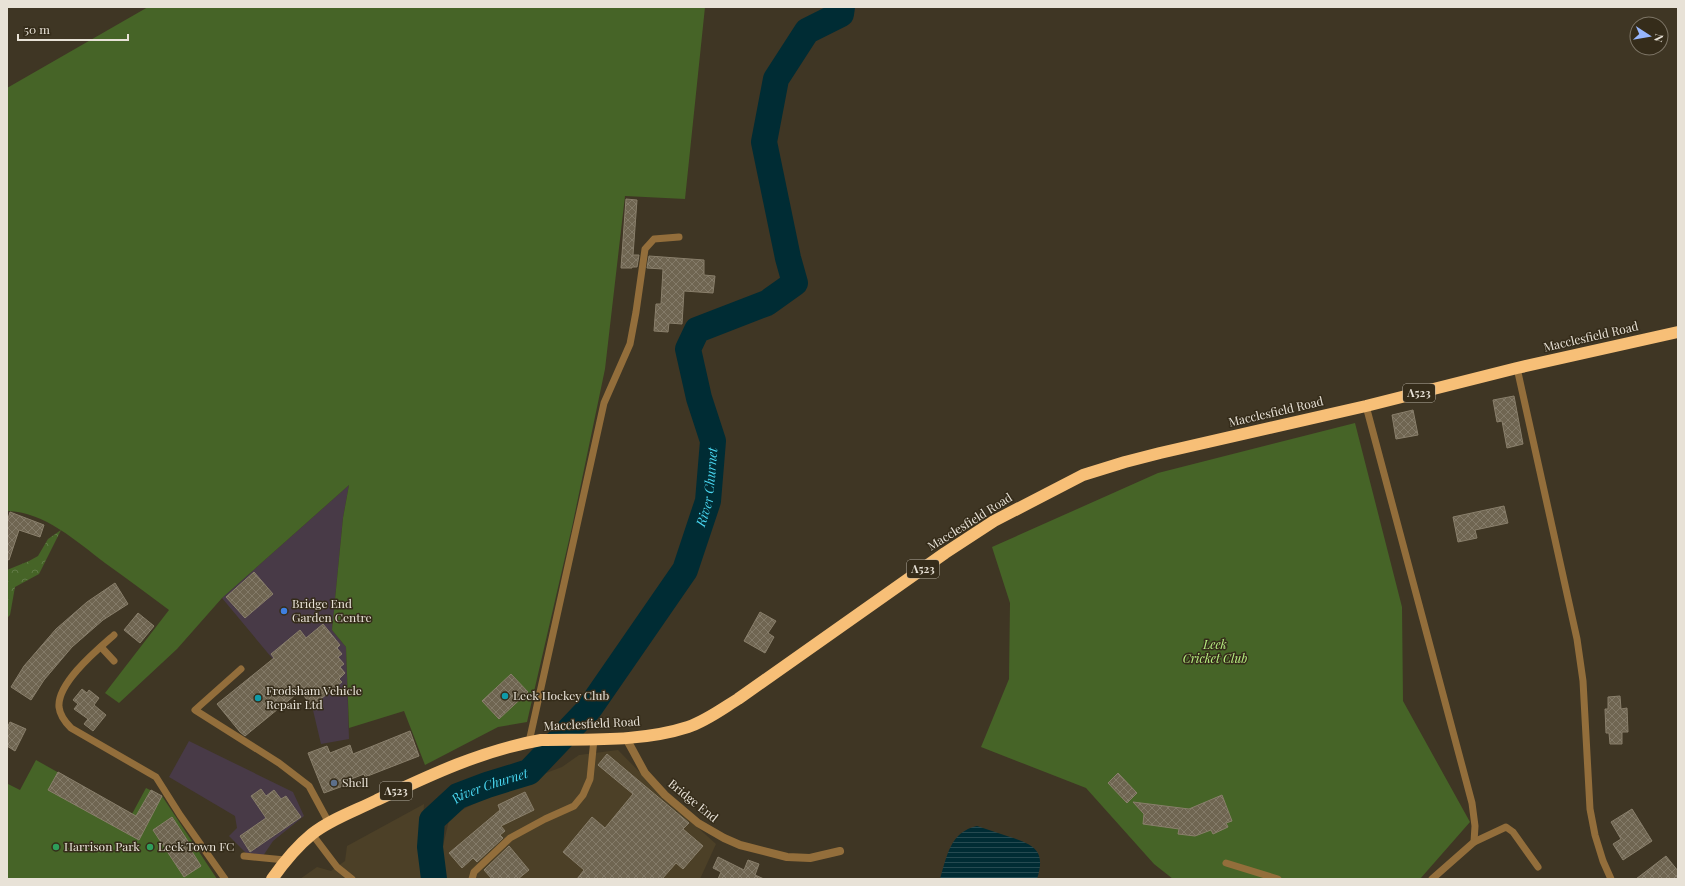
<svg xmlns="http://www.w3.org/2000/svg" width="1685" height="886" font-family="'Playfair Display',serif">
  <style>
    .commercial { fill: #483a47 }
    .built { fill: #4c4027 }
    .green { fill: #466427 }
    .forest { fill: url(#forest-crowns) }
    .water { fill: url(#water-rules) }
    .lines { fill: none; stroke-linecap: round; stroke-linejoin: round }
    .river { stroke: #002c34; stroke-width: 26 }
    .building { fill: url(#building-cross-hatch); stroke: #897f6b }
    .lane { stroke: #936e3b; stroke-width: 7 }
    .street { stroke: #936e3b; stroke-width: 8 }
    .highway { stroke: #f7bf77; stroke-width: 12 }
    .shop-dot { fill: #3f7fe0; stroke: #352c1a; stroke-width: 1.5 }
    .culture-dot { fill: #0f9aa8; stroke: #352c1a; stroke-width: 1.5 }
    .service-dot { fill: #5c6f8a; stroke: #352c1a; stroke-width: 1.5 }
    .leisure-dot { fill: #2e9e5b; stroke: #352c1a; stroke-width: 1.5 }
    .labels { text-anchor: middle; stroke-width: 3; stroke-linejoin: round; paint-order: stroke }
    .shield { fill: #352c1a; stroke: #b2ab9e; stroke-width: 1 }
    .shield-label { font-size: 11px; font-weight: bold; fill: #e8e2d7 }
    .street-label { font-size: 12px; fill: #e8e2d7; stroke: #352c1a }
    .poi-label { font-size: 12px; fill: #e8e2d7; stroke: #352c1a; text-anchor: start }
    .park-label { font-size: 12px; font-style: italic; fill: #b9f282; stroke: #352c1a }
    .water-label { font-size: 13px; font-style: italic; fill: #49d7f1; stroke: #352c1a }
  </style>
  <defs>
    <pattern id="forest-crowns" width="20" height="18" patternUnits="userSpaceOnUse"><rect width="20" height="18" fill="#466427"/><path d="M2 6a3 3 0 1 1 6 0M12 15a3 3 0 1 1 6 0" fill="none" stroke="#617a46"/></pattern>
    <pattern id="water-rules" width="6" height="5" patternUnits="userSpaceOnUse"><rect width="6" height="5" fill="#002c34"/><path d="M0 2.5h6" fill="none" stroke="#254a51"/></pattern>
    <pattern id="building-cross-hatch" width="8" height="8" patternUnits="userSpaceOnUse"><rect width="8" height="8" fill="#6f6551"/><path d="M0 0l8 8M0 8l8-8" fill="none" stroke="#847b69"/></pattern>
  </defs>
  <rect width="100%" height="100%" fill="#3f3624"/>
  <g class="commercial">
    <path d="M349 485 343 518 332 630 346 647 349 739 321 744 312 706 222 598Z"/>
    <path d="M189 741 293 792 304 816 273 841 261 859 248 855 229 836 237 828 235 816 169 777Z"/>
  </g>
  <g class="built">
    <path d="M618 750 664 797 716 844 700 879H441L438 867 450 816 503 789 562 767 579 755Z"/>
    <path d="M424 804 421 854 426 879H300L317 867 331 871 345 861 347 846Z"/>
  </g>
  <g class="green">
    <path d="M148 7H705L685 199 625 196 605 369 572 527 527 722 498 727 425 765 404 711 349 728 346 647 332 630 343 518 349 485 222 598 177 649 119 703 105 693 169 610C148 594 127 579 105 563 76 541 45 512 7 511V88Z"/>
    <path d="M1355 423 1402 607 1403 701 1470 822 1420 879H1173L1154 864 1086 788 981 747 1009 679 1010 603 992 547 1158 473Z"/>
    <path d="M36 760 132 814 146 788 162 796 217 879H7V785L8 784 20 790Z"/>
  </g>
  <path class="forest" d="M61 530 39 574 15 587 10 615 7 618V570L29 561 38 556 48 539Z"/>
  <path class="water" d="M977 826C988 830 999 833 1010 837 1035 845 1046 851 1037 879H940C947 856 950 832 977 826Z"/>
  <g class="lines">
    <path class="river" id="s1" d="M434 879 430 847 432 820 458 796 487 785 529 772 589 709 685 570 708 501 713 441 699 398 688 349 697 330 767 303 795 283 788 258 764 142 776 79 807 31 841 14 842 7"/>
  </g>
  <g class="building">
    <path d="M626 199 637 200 633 255H639L637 267H632V268H621Z"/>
    <path d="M649 256 704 260V275L715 276 713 293 684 291 682 324 669 323 668 332 654 331 656 304H661L663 269 647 268Z"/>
    <path d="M1514 396 1523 444 1507 448 1502 421 1497 422 1493 400Z"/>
    <path d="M1413 410 1418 435 1396 439 1392 415Z"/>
    <path d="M1504 506 1508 523 1475 530 1477 538 1458 542 1453 517Z"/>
    <path d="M10 512 44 525 40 537 19 530 9 560 7 559V522Z"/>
    <path d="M254 572 273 594 245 618 226 597Z"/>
    <path d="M115 583 128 604 103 620 72 647 44 680 31 700 11 687 24 666 56 629 87 602Z"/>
    <path d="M760 612 776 621 768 633 774 637 765 653 744 641Z"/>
    <path d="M138 613 154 626 140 643 124 630Z"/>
    <path d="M323 624 340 645 337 648 342 654 338 657 344 664 340 667 345 673 339 679 342 682 312 706 300 691 245 736 240 732 217 704 274 658 271 654 300 630 306 638Z"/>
    <path d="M511 674 528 692 499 719 482 701Z"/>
    <path d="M82 689 87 693 89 690 99 698 94 705 106 715 93 731 84 724 88 719 74 709 78 704 73 700Z"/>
    <path d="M1620 696 1621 709 1627 708 1628 732H1622V744H1610L1609 733H1606L1605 709H1608V697Z"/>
    <path d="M10 722 26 729 15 751 7 746V728Z"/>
    <path d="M410 731 419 756 365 777 364 774 341 783 343 786 324 793 308 753 327 746 330 753 350 745 353 754Z"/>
    <path d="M607 754 689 823 683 829 703 846 683 869 676 863 662 879H577L584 870 563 852 592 817 605 828 633 794 598 765Z"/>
    <path d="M58 772 136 816 151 790 162 796 139 840 48 790Z"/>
    <path d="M1118 773 1137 793 1127 803 1108 783Z"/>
    <path d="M261 789 266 796 274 790 281 799 286 796 301 817 250 852 240 836 266 818 251 796Z"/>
    <path d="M525 792 534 810 501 826 505 831 500 835 503 838 477 862 473 858 462 868 449 853 500 810 498 805Z"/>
    <path d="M1222 795 1232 821 1226 823 1228 827 1213 834 1211 830 1195 836 1178 834 1179 829 1143 824 1144 814 1133 802 1189 809Z"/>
    <path d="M1632 809 1652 841 1623 860 1613 844 1621 839 1611 822Z"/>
    <path d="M172 817 193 849 191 850 201 866 184 877 153 830Z"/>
    <path d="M509 846 529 870 518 879H492L484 870Z"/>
    <path d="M1666 856 1678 871V879H1636Z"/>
    <path d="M718 857 744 870 748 860 759 864 755 875 764 879H718L721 872 713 868Z"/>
  </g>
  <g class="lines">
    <g class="lane">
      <path d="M1517 368 1577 639 1583 681 1590 809 1595 835 1603 861 1611 879"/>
      <path d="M1366 406 1472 803 1475 826 1474 842 1432 879"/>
      <path d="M114 635C97 650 57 683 59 707 60 716 65 722 71 728L156 777 180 815 225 879"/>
      <path d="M101 647 114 661"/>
      <path d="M241 669 195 710 279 763 309 786 329 823"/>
      <path d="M529 742 604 403 630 344 636 312 645 249 654 239 679 237"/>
      <path d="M312 834 337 867 352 879"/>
      <path d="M1474 842 1506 827 1513 832 1538 867"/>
      <path d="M244 856 285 860"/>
      <path d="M1226 863 1278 879"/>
      <path d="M472 879 474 872 510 838 545 819 574 806 583 795 590 779 594 739"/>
    </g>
    <path class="street" d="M626 738 645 773 665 795 698 823 724 838 740 845 787 857 810 858 840 851"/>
    <path class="highway" d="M272 879C284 862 296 847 312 834 331 819 355 811 377 800 430 775 483 750 541 740 589 739 642 742 688 727 706 721 722 709 738 699L945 553 994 521 1083 475 1125 462 1160 453 1366 406 1517 368 1678 332"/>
  </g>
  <circle class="shop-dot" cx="284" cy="611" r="4"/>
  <g class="culture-dot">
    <circle cx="505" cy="696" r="4"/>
    <circle cx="258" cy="698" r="4"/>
  </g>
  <circle class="service-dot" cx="334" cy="783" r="4"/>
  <g class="leisure-dot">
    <circle cx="56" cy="847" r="4"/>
    <circle cx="150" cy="847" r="4"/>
  </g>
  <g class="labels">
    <g class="shield">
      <rect x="1403" y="384" width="32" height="18" rx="3"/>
      <rect x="907" y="560" width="32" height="18" rx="3"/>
      <rect x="380" y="782" width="32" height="18" rx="3"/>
    </g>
    <g class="shield-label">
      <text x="1419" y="397">A523</text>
      <text x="923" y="573">A523</text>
      <text x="396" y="795">A523</text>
    </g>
    <g class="street-label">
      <text transform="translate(1591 337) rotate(-13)" y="4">Macclesfield Road</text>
      <text transform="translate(1276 412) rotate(-13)" y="4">Macclesfield Road</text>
      <text transform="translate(970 522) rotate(-32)" y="4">Macclesfield Road</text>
      <text transform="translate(592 724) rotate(-3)" y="4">Macclesfield Road</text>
      <text transform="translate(693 801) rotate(39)" y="4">Bridge End</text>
    </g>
    <g class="poi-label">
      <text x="292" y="608">Bridge End<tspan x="292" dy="14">Garden Centre</tspan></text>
      <text x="266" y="695">Frodsham Vehicle<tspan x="266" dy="14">Repair Ltd</tspan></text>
      <text x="513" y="700">Leek Hockey Club</text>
      <text x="342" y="787">Shell</text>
      <text x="64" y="851">Harrison Park</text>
      <text x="158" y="851">Leek Town FC</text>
    </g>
    <g class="park-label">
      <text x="1215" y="649">Leek<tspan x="1215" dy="14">Cricket Club</tspan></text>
    </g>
    <g class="water-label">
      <text dy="5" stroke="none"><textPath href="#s1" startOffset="512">River Churnet</textPath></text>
      <text dy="5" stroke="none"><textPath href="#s1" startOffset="128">River Churnet</textPath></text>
    </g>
  </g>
  <rect width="1685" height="886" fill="none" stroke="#e8e2d7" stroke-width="16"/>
  <g transform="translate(1649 36) rotate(102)"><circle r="19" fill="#352c1a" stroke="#7d7566"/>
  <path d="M0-3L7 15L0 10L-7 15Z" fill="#97b6fd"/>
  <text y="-6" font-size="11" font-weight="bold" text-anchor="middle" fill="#e8e2d7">N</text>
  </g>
  <path d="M18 34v6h110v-6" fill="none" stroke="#e8e2d7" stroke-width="2"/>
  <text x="24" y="34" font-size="12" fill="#e8e2d7" stroke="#352c1a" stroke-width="3" paint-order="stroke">50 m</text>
</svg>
